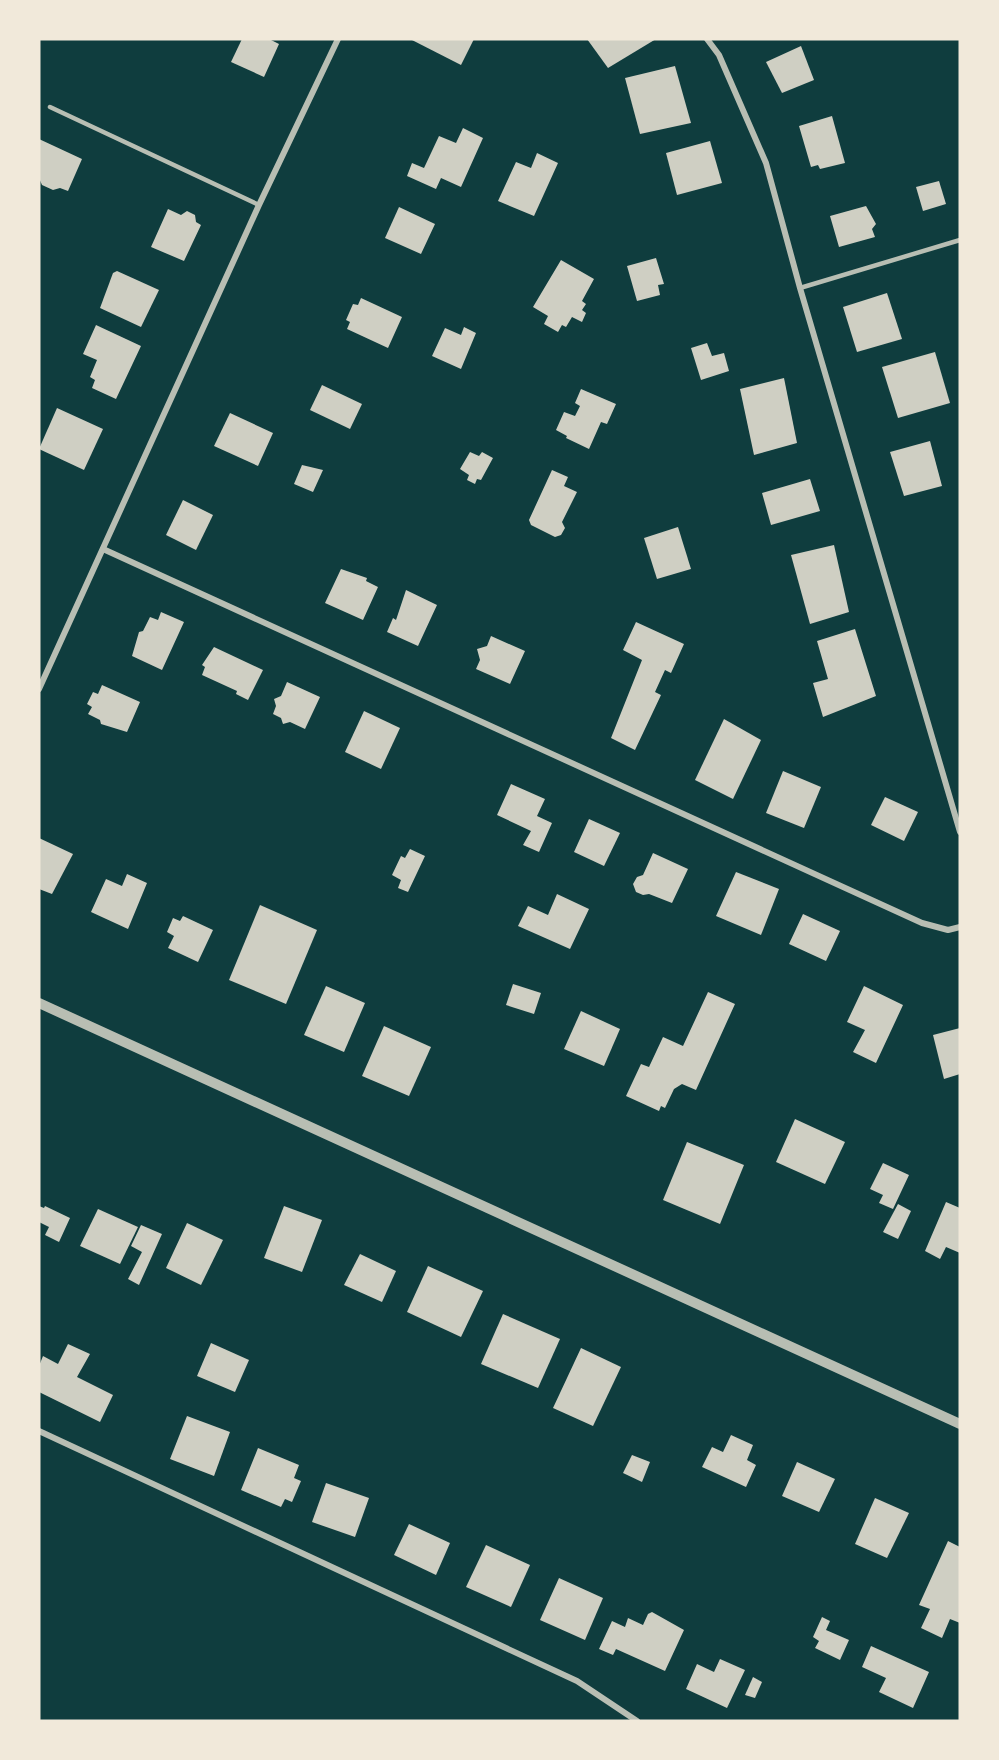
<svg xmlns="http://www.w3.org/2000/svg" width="999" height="1760" font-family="'PT Sans',sans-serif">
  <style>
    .building { fill: #cfcfc3 }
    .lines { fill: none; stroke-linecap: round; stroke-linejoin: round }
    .service { stroke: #b8beb3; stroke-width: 4.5 }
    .minor { stroke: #b8beb3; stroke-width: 6 }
    .tertiary { stroke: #b8beb3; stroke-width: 10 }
  </style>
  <rect width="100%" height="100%" fill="#0f3d3e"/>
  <g class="building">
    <path d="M242 39H269L279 44 264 77 231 62Z"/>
    <path d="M410 39H474L461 65Z"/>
    <path d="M587 39H656L608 68Z"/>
    <path d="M801 46 814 80 782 93 766 62Z"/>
    <path d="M675 66 691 123 640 134 625 78Z"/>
    <path d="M832 116 845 163 820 169 818 165 811 167 799 126Z"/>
    <path d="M463 128 483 138 461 187 441 178 436 189 407 176 412 163 424 168 439 136 456 143Z"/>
    <path d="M39 139 82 159 68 191 60 188 53 190 42 185 39 178Z"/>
    <path d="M710 141 722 183 677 195 666 153Z"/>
    <path d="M537 153 558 163 534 216 498 201 516 162 531 168Z"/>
    <path d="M939 181 946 204 923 211 916 187Z"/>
    <path d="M866 206 876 224 872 229 875 237 839 247 830 216Z"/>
    <path d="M399 207 435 224 421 254 385 238Z"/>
    <path d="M168 209 181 215 187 211 195 215 196 222 201 225 184 261 151 247Z"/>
    <path d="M656 258 664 284 658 285 660 295 637 301 627 266Z"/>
    <path d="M561 260 594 279 582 301 586 304 582 310 586 313 582 322 572 317 566 327 562 325 558 332 544 324 548 316 533 307Z"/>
    <path d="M117 271 159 290 141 327 100 308 113 273Z"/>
    <path d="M887 293 902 339 857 352 843 307Z"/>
    <path d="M361 298 402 317 388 348 347 329 350 322 346 320 353 304 358 305Z"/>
    <path d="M96 325 141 346 116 399 92 388 95 380 90 377 97 360 83 354Z"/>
    <path d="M464 327 476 333 461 369 432 356 445 328 461 335Z"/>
    <path d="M707 343 712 356 724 353 729 371 701 380 691 348Z"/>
    <path d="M935 352 950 403 898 418 882 367Z"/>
    <path d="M784 378 797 443 754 455 740 389Z"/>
    <path d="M322 385 362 404 350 429 310 410Z"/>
    <path d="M581 389 616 404 607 424 601 422 589 449 566 438 567 436 556 430 564 412 575 416 580 406 575 403Z"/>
    <path d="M57 408 103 429 84 470 39 449Z"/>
    <path d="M230 413 273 433 258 466 214 446Z"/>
    <path d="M930 441 942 486 904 496 890 452Z"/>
    <path d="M470 452 479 456 482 452 493 458 481 480 477 479 475 484 467 480 469 475 460 469Z"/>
    <path d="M302 465 323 470 313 492 294 484Z"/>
    <path d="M552 470 568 477 564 486 577 492 562 522 565 528 561 535 555 537 531 525 529 520Z"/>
    <path d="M810 479 820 511 771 525 762 493Z"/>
    <path d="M183 500 213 515 196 550 166 535Z"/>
    <path d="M678 527 691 569 657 579 644 538Z"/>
    <path d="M834 545 849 612 810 624 791 555Z"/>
    <path d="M341 569 367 578 366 581 378 587 363 620 325 603Z"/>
    <path d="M406 590 437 605 418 646 387 632 393 618 396 620Z"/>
    <path d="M161 612 184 622 162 670 132 656 139 632 143 631 150 617 158 620Z"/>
    <path d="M636 622 684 644 671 673 665 670 655 692 661 695 635 750 611 738 642 660 623 650Z"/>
    <path d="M855 629 876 696 823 717 813 683 828 679 817 641Z"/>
    <path d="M491 636 525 651 510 684 476 669 480 660 477 649 487 646Z"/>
    <path d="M214 647 263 670 248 700 236 694 237 691 202 675 205 667 202 665Z"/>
    <path d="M287 682 320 697 305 729 290 722 283 724 281 718 273 714 276 706 274 699 281 696Z"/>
    <path d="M102 685 140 702 127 732 101 724 100 720 88 714 92 707 87 704 93 692 98 694Z"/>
    <path d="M364 711 400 728 381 769 345 752Z"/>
    <path d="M724 719 761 740 733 799 695 780Z"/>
    <path d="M783 771 821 787 804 828 766 813Z"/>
    <path d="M511 784 545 799 537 816 552 823 539 852 523 845 531 831 497 815Z"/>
    <path d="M885 797 918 812 904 841 871 825Z"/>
    <path d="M589 819 620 833 604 866 574 852Z"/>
    <path d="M39 838 73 854 52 894 39 889Z"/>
    <path d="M410 849 425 856 408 892 398 888 401 880 392 875 401 856 405 858Z"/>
    <path d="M653 853 688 869 672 903 649 894 643 895 636 892 633 884 637 877 643 875Z"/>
    <path d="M736 872 779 889 761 935 716 916Z"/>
    <path d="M127 874 147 883 128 929 91 912 106 879 122 886Z"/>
    <path d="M557 894 589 909 570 949 518 926 528 906 548 915Z"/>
    <path d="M260 905 317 930 286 1004 229 980Z"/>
    <path d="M803 914 840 931 826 961 789 944Z"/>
    <path d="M183 916 213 930 198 962 168 948 174 936 167 932 173 918 180 921Z"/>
    <path d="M513 984 541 993 534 1014 506 1005Z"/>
    <path d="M326 986 365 1003 344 1052 304 1035Z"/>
    <path d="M864 986 903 1005 876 1063 853 1052 865 1030 847 1022Z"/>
    <path d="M708 992 735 1004 696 1090 682 1084 674 1089 665 1108 661 1106 659 1111 626 1096 641 1064 649 1067 663 1037 683 1046Z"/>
    <path d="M581 1011 620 1029 604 1066 564 1049Z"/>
    <path d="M384 1026 431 1047 409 1096 362 1076Z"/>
    <path d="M960 1028V1074L944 1079 933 1035Z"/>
    <path d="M795 1119 845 1142 825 1184 776 1162Z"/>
    <path d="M687 1142 744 1165 720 1224 663 1200Z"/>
    <path d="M883 1163 909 1175 893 1209 879 1203 883 1195 870 1189Z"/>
    <path d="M946 1202 960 1208V1253L946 1247 940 1259 925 1251Z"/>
    <path d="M898 1204 911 1211 898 1239 883 1232Z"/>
    <path d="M39 1206 44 1208 45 1206 70 1218 59 1242 45 1235 49 1227 39 1222Z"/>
    <path d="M284 1206 322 1220 302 1272 264 1258Z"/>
    <path d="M98 1209 138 1227 120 1264 80 1246Z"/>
    <path d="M187 1223 223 1240 201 1285 166 1268Z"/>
    <path d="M141 1225 162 1234 139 1285 128 1279 142 1252 131 1246Z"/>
    <path d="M360 1254 396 1271 382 1302 344 1285Z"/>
    <path d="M428 1266 483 1291 461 1337 407 1312Z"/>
    <path d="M503 1314 560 1339 538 1388 481 1364Z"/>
    <path d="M211 1343 249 1360 235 1392 197 1376Z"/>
    <path d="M68 1344 90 1354 77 1377 113 1395 100 1422 39 1392V1366L43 1356 58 1364Z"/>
    <path d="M581 1348 621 1367 593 1426 553 1408Z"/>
    <path d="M187 1416 230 1432 214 1476 170 1459Z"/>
    <path d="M731 1435 753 1445 747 1460 756 1465 746 1487 702 1467 712 1447 723 1452Z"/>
    <path d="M258 1448 299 1465 294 1478 301 1481 292 1502 285 1499 281 1507 241 1490Z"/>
    <path d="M632 1455 650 1462 642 1482 623 1473Z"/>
    <path d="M797 1462 835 1479 819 1512 782 1496Z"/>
    <path d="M326 1483 369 1498 355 1537 312 1522Z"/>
    <path d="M875 1498 909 1513 887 1558 855 1544Z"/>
    <path d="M409 1524 450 1543 436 1575 394 1555Z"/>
    <path d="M948 1541 960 1547V1623L950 1619 942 1638 921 1628 930 1609 919 1605Z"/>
    <path d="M486 1545 530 1565 511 1607 466 1587Z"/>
    <path d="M559 1578 603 1598 585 1640 540 1620Z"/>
    <path d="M652 1612 684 1630 665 1671 616 1649 613 1655 599 1649 612 1621 625 1627 628 1618 643 1625 648 1614Z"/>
    <path d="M822 1617 830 1621 826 1630 849 1640 840 1660 815 1648 819 1641 813 1637Z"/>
    <path d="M871 1646 929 1672 913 1708 879 1692 886 1678 862 1667Z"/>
    <path d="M720 1659 745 1670 727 1708 686 1689 697 1664 714 1672Z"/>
    <path d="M753 1677 762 1682 755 1698 745 1695Z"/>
  </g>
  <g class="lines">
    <g class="service">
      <path d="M50 107 259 205"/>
      <path d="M800 288 960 240"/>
    </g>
    <g class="minor">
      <path d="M707 39 719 55 766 163 800 288 960 832"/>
      <path d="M103 549 922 923 948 930 960 927"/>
      <path d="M39 689 259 205 338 39"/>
      <path d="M39 1431 577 1681 637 1721"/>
    </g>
    <path class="tertiary" d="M39 1003 960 1424"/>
  </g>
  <rect width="999" height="1760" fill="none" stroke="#f1e9da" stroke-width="81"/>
</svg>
